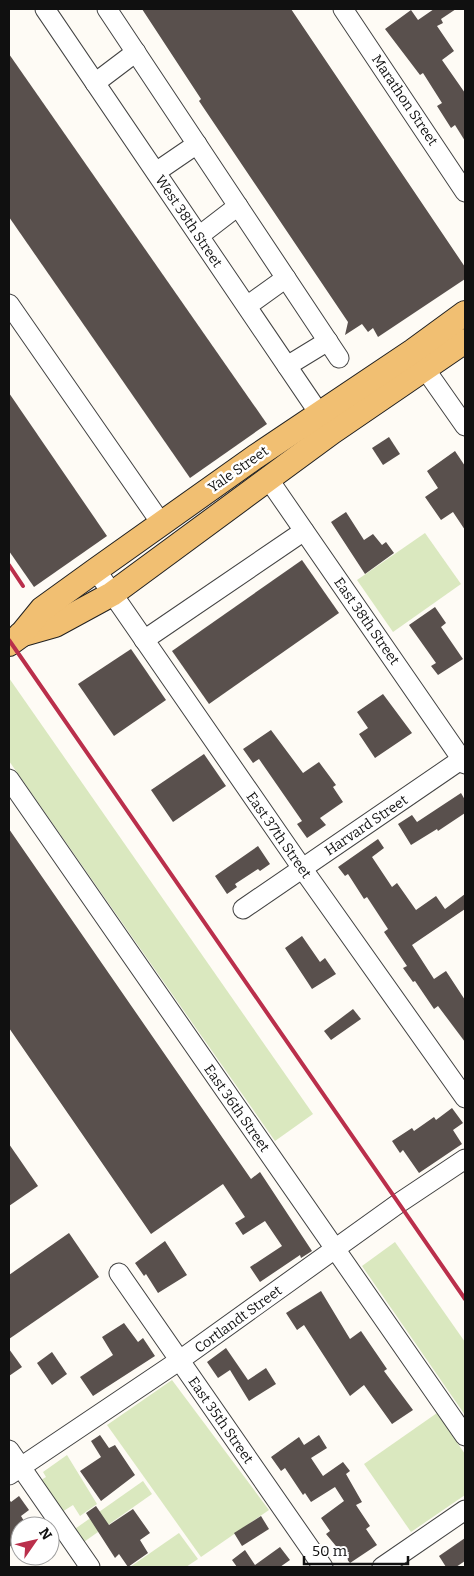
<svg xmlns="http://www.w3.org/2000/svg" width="474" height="1576" font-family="Bitter,serif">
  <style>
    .green { fill: #dae8bf }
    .building { fill: #59504d }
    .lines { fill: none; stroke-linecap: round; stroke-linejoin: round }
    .minor-casing { stroke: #434343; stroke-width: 21 }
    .major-casing { stroke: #212121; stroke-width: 26 }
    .minor { stroke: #fff; stroke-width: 19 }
    .major { stroke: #f1bf72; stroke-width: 24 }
    .rail { stroke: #ba2f4b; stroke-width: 4 }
    .labels { text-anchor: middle; stroke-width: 5; stroke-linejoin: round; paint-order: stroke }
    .street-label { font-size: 14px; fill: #101010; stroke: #fff }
  </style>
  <rect width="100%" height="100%" fill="#fefbf5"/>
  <g class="green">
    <path d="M425 533 461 584 393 632 357 580Z"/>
    <path d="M9 678 313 1114 275 1141 9 761Z"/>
    <path d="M395 1242 465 1342V1415L362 1266Z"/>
    <path d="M172 1380 269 1510 201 1557 107 1425Z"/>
    <path d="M437 1413 465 1454V1495L411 1532 364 1464Z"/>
    <path d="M67 1455 97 1504 80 1516 73 1505 62 1512 41 1480 46 1477 43 1472Z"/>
    <path d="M143 1481 152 1494 81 1544 72 1531Z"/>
    <path d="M179 1533 198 1559 186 1567H130Z"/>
  </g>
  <g class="building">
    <path d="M142 9H291L465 267V279L378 337 373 328 368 332 362 324 345 335 348 322 199 101 201 99Z"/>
    <path d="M434 9H456L441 19 443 23 437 26 454 51 442 60 465 93V141L455 125 451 128 437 106 442 103 423 73 420 75 385 29 411 10 418 20Z"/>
    <path d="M9 54 267 424 190 478 9 217Z"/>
    <path d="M9 393 107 536 34 587 9 551Z"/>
    <path d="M389 437 400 454 383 465 372 448Z"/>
    <path d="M455 451 465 466V530L453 512 441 520 425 497 438 488 427 471Z"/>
    <path d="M346 512 364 540 373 534 382 545 386 542 394 553 365 574 331 522Z"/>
    <path d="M302 560 339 613 209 704 172 651Z"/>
    <path d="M435 607 446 623 441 627 463 659 438 675 431 666 436 663 409 625Z"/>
    <path d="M131 649 166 700 114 736 78 684Z"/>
    <path d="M383 694 412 733 375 758 359 734 368 728 357 712Z"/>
    <path d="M271 730 303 773 319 762 336 785 333 787 343 802 320 818 326 825 307 838 297 824 302 821 259 759 253 763 243 749Z"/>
    <path d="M204 754 226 786 173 822 151 790Z"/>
    <path d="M461 793 465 800V813L438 831 437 829 411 845 398 824 412 815 417 822Z"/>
    <path d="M9 829 251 1179 260 1172 312 1251 301 1258 300 1255 260 1282 250 1267 282 1246 265 1221 243 1235 235 1223 245 1217 223 1184 151 1234 9 1028Z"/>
    <path d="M378 839 384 848 372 857 392 887 397 883 416 910 436 896 445 909 465 894V909L412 945 434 979 446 971 465 1000V1042L438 1006 434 1009 415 981 413 982 403 968 407 966 384 932 388 929 367 897 364 899 348 874 345 876 338 867Z"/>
    <path d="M258 846 270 864 260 871 258 869 235 884 237 887 227 894 215 876Z"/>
    <path d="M302 936 320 962 325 958 336 974 312 989 285 948Z"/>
    <path d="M353 1009 361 1019 331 1040 324 1031Z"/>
    <path d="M452 1108 463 1123 453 1130 462 1144 419 1173 403 1150 400 1153 392 1141 412 1128 414 1131 434 1117 436 1120Z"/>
    <path d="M9 1144 38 1186 9 1206Z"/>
    <path d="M69 1233 99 1277 9 1339V1275Z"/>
    <path d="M165 1241 187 1275 158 1293 146 1274 144 1276 135 1263Z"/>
    <path d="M321 1291 350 1339 361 1331 387 1369 384 1371 413 1410 392 1424 364 1385 350 1396 304 1325 297 1330 286 1313Z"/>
    <path d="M124 1323 138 1342 143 1338 155 1356 93 1396 80 1377 113 1355 102 1337Z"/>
    <path d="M226 1348 248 1380 266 1368 276 1384 249 1401 230 1370 218 1378 207 1362Z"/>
    <path d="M9 1349 22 1367 9 1376Z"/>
    <path d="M52 1352 67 1374 52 1385 37 1363Z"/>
    <path d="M100 1435 109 1448 115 1445 135 1475 101 1501 80 1471 101 1457 91 1441Z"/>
    <path d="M319 1435 327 1448 311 1458 323 1476 343 1462 350 1471 346 1474 362 1502 356 1505 370 1526 366 1529 377 1545 350 1563 326 1534 330 1531 321 1518 344 1501 335 1487 311 1502 305 1493 303 1495 285 1468 281 1471 271 1457 299 1437 304 1445Z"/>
    <path d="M19 1496 29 1510 21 1516 27 1526H20V1560L9 1544V1499L11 1502Z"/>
    <path d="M96 1506 109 1525 133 1509 150 1533 140 1540 148 1553 128 1567 119 1554 115 1558 86 1513Z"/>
    <path d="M261 1516 269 1529 242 1546 234 1533Z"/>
    <path d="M465 1538V1561L456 1567H446L439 1556Z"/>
    <path d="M280 1547 290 1560 280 1567H237L232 1560 245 1550 255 1565Z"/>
  </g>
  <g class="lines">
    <g class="minor-casing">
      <g id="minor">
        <path d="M45 9 327 425"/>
        <path d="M107 9 339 358"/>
        <path d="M343 9 465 192"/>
        <path d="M95 83 136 52"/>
        <path d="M156 172 197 144"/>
        <path d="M199 236 238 206"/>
        <path d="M9 304 161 523"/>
        <path d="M247 306 286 278"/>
        <path d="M418 359 465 426"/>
        <path d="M287 366 328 341"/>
        <path d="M269 480 465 764"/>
        <path d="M96 570 302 868 465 1098"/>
        <path d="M144 640 304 531"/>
        <path d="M9 779 465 1436"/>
        <path d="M243 909 465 757"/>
        <path d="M119 1273 323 1567"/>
        <path d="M9 1450 90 1567"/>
        <path d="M9 1475 180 1360 399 1203 465 1159"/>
        <path d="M382 1567 465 1510"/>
      </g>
    </g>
    <g class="major-casing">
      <g id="major">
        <path d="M20 635 55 625 112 594 332 432 465 341"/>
        <path d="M9 644 20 636 42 609 96 570 255 457 413 351 465 313"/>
      </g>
    </g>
    <use href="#minor" class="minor"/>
    <use href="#major" class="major"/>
    <g class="rail">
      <path d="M9 565 23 586"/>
      <path d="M9 640 465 1299"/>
    </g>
  </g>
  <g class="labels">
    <g class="street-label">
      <text transform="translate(405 100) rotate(56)" y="5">Marathon Street</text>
      <text transform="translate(189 221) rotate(56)" y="5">West 38th Street</text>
      <text transform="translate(238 469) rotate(-35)" y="5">Yale Street</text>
      <text transform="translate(367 621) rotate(55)" y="5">East 38th Street</text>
      <text transform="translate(366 825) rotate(-34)" y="5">Harvard Street</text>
      <text transform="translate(279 835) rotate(55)" y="5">East 37th Street</text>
      <text transform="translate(237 1108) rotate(55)" y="5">East 36th Street</text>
      <text transform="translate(238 1319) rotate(-36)" y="5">Cortlandt Street</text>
      <text transform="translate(221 1420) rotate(55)" y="5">East 35th Street</text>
    </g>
  </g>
  <rect width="474" height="1576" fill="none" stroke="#101010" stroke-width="20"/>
  <g transform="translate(35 1541) rotate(56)"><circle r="24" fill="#ffffff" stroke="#9f9f9f"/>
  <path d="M0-4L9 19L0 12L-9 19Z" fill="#ba2f4b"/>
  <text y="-8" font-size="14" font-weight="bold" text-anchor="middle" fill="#101010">N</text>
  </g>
  <path d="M304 1556v8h104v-8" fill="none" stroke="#101010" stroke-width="2.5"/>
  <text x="312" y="1556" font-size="15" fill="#101010" stroke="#ffffff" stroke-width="4" paint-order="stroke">50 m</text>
</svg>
